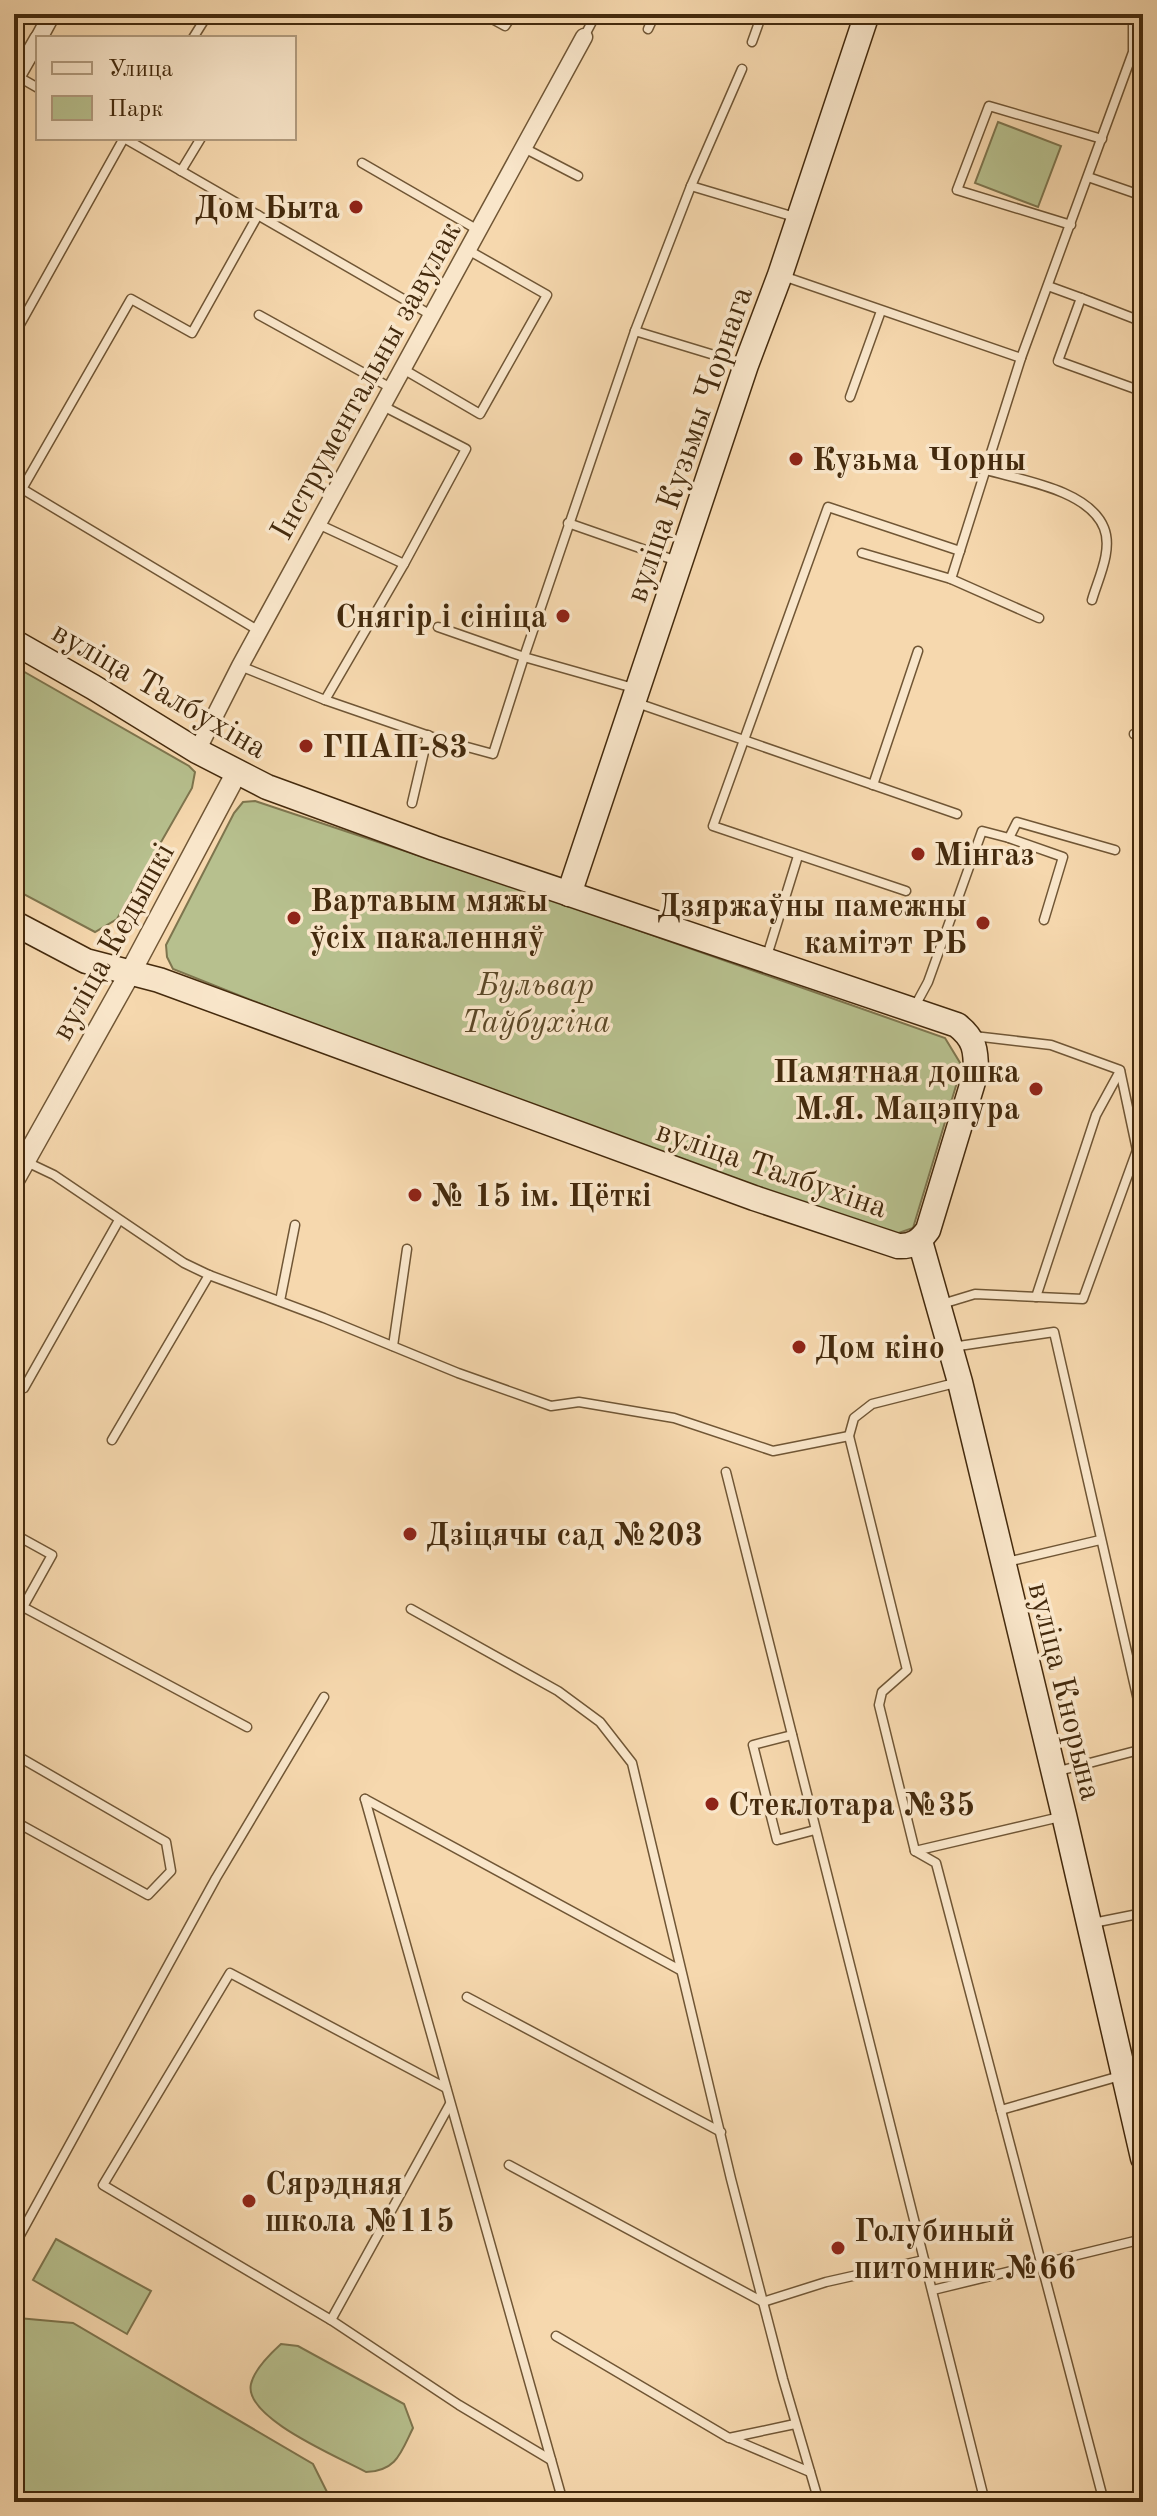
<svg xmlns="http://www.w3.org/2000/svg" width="1157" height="2516" font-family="'Old Standard TT',serif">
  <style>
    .green { fill: #b7c08e; stroke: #7e754e; stroke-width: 2 }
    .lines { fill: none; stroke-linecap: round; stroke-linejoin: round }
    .service-casing { stroke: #705635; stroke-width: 11 }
    .minor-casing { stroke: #705635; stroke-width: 19 }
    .tertiary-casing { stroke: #705635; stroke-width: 23 }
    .secondary-casing { stroke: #442a0d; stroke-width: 27 }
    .service { stroke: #f9e6ca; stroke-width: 8 }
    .minor { stroke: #f9e6ca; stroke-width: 16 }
    .tertiary { stroke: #f9e6ca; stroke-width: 20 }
    .secondary { stroke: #f9e6ca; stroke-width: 24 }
    .poi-dot { fill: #8f2418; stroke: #f9e6ca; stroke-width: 3 }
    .labels { text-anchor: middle; stroke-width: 7; stroke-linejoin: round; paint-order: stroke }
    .poi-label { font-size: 32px; font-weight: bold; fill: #442a0d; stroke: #f9e6ca; text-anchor: start }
    .street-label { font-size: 32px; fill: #442a0d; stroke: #f9e6ca }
    .park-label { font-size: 32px; font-style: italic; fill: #5b4827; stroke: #f9e6ca }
  </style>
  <rect width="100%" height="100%" fill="#f6d8ae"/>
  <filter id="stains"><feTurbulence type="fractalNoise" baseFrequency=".0025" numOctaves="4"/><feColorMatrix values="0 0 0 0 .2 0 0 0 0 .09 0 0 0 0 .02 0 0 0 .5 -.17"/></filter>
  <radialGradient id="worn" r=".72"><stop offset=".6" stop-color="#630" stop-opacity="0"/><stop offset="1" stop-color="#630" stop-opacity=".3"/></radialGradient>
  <g class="green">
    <path d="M998 122 1061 146 1038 207 975 183Z"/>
    <path d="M14 666 189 766 195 772 192 788 117 919 95 932 14 889Z"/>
    <path d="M255 801 561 903 945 1038 962 1066 913 1228 890 1236 485 1093 173 969 167 957 166 945 234 813 243 802Z"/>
    <path d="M1143 1041V1139L1139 1135 1137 1042Z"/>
    <path d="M56 2239 151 2291 127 2334 33 2280Z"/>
    <path d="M18 2318 73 2323 313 2464 332 2502H19L14 2499V2321Z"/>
    <path d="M281 2344 298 2346 404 2404 413 2428C401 2452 397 2471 366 2472 341 2458 243 2418 251 2384 254 2370 270 2354 281 2344Z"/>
  </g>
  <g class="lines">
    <g class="service-casing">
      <g id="service">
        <path d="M187 14 202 22"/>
        <path d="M483 14 505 26 513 14"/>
        <path d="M648 29 655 14"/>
        <path d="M584 37 596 14"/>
        <path d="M193 38 208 14"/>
        <path d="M752 42 762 14"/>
        <path d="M17 76 38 88"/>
        <path d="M124 138 431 315"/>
        <path d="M524 148 578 176"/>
        <path d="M362 163 478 230"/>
        <path d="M181 171 201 138"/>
        <path d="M1088 177 1143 196"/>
        <path d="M691 186 798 218"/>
        <path d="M1142 223 1143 219"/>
        <path d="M1071 225 957 190 989 106 1102 139"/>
        <path d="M783 276 1021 358"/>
        <path d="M1048 286 1081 298"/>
        <path d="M259 315 391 388"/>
        <path d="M635 331 691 186 742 69"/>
        <path d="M14 335 124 138"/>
        <path d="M403 369 480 414 547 295 468 250"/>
        <path d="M1141 391 1058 361 1081 298 1143 322"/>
        <path d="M850 397 881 311"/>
        <path d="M383 406 466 449 404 564 325 700 438 739 493 754 524 657 438 627"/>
        <path d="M986 470C1021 480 1089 490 1104 528 1113 550 1098 579 1092 600"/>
        <path d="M14 484 259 631"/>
        <path d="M22 489 131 299 192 333 258 215"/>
        <path d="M568 523 677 561"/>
        <path d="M318 524 404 564"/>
        <path d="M862 553 951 579 1039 618"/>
        <path d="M951 579 1021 358 1133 52V14"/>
        <path d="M240 666 325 700"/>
        <path d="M637 689 524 657 635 331 724 358"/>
        <path d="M637 703 957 814"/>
        <path d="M1134 734H1143"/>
        <path d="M873 785 918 651"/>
        <path d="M412 803 428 735"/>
        <path d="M1009 838 1063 857 1044 920"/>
        <path d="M906 891 713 826 828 507 960 551"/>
        <path d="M766 959 798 856"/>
        <path d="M915 1006 928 982 982 831 1009 838 1017 822 1115 850"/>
        <path d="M974 1036 1051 1045 1120 1070 1137 1150 1143 1151"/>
        <path d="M14 1156 54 1175 184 1263 209 1275 324 1318 458 1373 551 1406 579 1402 674 1418 773 1451 849 1436"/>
        <path d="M1036 1297 1096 1115 1120 1071"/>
        <path d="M280 1301 295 1225"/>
        <path d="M942 1304 975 1294 1083 1299 1137 1150"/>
        <path d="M393 1346 407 1249"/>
        <path d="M952 1347 1054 1332 1143 1722"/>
        <path d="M959 1382 872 1404 854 1418 849 1436 907 1670 882 1692 879 1705 915 1851 936 1863 1104 2502"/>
        <path d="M24 1388 119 1220"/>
        <path d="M112 1440 209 1275"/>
        <path d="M726 1472 985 2502"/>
        <path d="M14 1534 52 1555 14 1623"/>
        <path d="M1007 1562 1100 1540"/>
        <path d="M23 1607 247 1727"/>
        <path d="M411 1609 558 1691 600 1722 632 1763 731 2179 783 2379 819 2502"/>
        <path d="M792 1735 753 1745 777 1840 815 1830"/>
        <path d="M14 1754 166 1842 171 1871 148 1895 14 1821"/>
        <path d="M1055 1772 1143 1749"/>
        <path d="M365 1799 563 2502"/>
        <path d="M365 1799 680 1970"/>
        <path d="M915 1851 1060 1817"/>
        <path d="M1093 1923 1143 1913"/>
        <path d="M467 1997 721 2132"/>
        <path d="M446 2088 230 1973 103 2185 331 2320 459 2405 551 2460"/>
        <path d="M1001 2110 1120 2076"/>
        <path d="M509 2165 763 2302 826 2282 924 2260"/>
        <path d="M14 2246 216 1878 324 1697"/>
        <path d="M933 2290 1143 2239"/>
        <path d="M331 2320 450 2104"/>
        <path d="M556 2336 729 2438 795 2424"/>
        <path d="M730 2438 810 2472"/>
      </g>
    </g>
    <g class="minor-casing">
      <g id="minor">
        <path d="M39 38 52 14"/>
        <path d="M14 81 38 39"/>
        <path d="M197 751 240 666 584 37"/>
      </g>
    </g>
    <g class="tertiary-casing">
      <path id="tertiary" d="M14 1180 130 973 237 772"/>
    </g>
    <g class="secondary-casing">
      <g id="secondary">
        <path d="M14 642 93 687 197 751 267 787 434 848 957 1025C975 1039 976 1050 976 1072L928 1230C920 1241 912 1247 898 1246L754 1198 159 980 86 961 14 923"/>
        <path d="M569 894 746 365 780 275 867 14"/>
        <path d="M920 1241 960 1382 1064 1815 1143 2158"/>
      </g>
    </g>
    <use href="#service" class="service"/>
    <use href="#minor" class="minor"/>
    <use href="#tertiary" class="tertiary"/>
    <use href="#secondary" class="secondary"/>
  </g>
  <g class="poi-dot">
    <circle cx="356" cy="207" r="8"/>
    <circle cx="796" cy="459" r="8"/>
    <circle cx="563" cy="616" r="8"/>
    <circle cx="306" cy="746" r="8"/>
    <circle cx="918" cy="854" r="8"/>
    <circle cx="294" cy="918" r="8"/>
    <circle cx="983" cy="923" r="8"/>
    <circle cx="1036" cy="1089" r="8"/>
    <circle cx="415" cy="1195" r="8"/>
    <circle cx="799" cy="1347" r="8"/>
    <circle cx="410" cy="1534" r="8"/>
    <circle cx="712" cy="1804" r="8"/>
    <circle cx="249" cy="2201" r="8"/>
    <circle cx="838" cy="2248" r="8"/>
  </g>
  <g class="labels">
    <g class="poi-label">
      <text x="340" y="218" text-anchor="end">Дом Быта</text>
      <text x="812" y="470">Кузьма Чорны</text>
      <text x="547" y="627" text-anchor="end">Снягір і сініца</text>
      <text x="322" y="757">ГПАП-83</text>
      <text x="934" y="865">Мінгаз</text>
      <text x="310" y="911">Вартавым мяжы<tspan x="310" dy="37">ўсіх пакаленняў</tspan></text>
      <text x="967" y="916" text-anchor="end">Дзяржаўны памежны<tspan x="967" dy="37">камітэт РБ</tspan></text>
      <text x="1020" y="1082" text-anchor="end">Памятная дошка<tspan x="1020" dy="37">М.Я. Мацэпура</tspan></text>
      <text x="431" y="1206">№ 15 ім. Цёткі</text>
      <text x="815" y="1358">Дом кіно</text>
      <text x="426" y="1545">Дзіцячы сад №203</text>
      <text x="728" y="1815">Стеклотара №35</text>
      <text x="265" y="2194">Сярэдняя<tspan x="265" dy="37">школа №115</tspan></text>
      <text x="854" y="2241">Голубиный<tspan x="854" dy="37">питомник №66</tspan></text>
    </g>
    <g class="street-label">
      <text transform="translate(365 380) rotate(-61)" y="11">Інструментальны завулак</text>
      <text transform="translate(688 444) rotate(-71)" y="11">вуліца Кузьмы Чорнага</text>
      <text transform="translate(160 689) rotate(30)" y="11">вуліца Талбухіна</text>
      <text transform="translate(112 941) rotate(-61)" y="11">вуліца Кедышкі</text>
      <text transform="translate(772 1168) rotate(19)" y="11">вуліца Талбухіна</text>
      <text transform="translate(1066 1691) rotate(76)" y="11">вуліца Кнорына</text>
    </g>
    <g class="park-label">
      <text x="536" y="995">Бульвар<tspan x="536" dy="37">Таўбухіна</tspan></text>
    </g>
  </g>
  <rect width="1157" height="2516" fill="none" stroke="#f6d8ae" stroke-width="48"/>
  <rect x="16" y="16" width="1125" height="2484" fill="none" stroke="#442a0d" stroke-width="4"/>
  <rect x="24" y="24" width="1109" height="2468" fill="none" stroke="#442a0d" stroke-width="2"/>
  <rect x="36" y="36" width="260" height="104" fill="#f9e6ca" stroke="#b19b7e" stroke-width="2"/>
  <rect x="52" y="62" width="40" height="12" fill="#f9e6ca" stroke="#b19b7e" stroke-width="2"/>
  <text x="108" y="76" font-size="24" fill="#442a0d">Улица</text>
  <rect x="52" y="96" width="40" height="24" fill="#b7c08e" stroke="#b19b7e" stroke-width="2"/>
  <text x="108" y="116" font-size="24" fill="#442a0d">Парк</text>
  <rect width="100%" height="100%" filter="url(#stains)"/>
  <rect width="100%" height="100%" fill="url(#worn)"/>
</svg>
